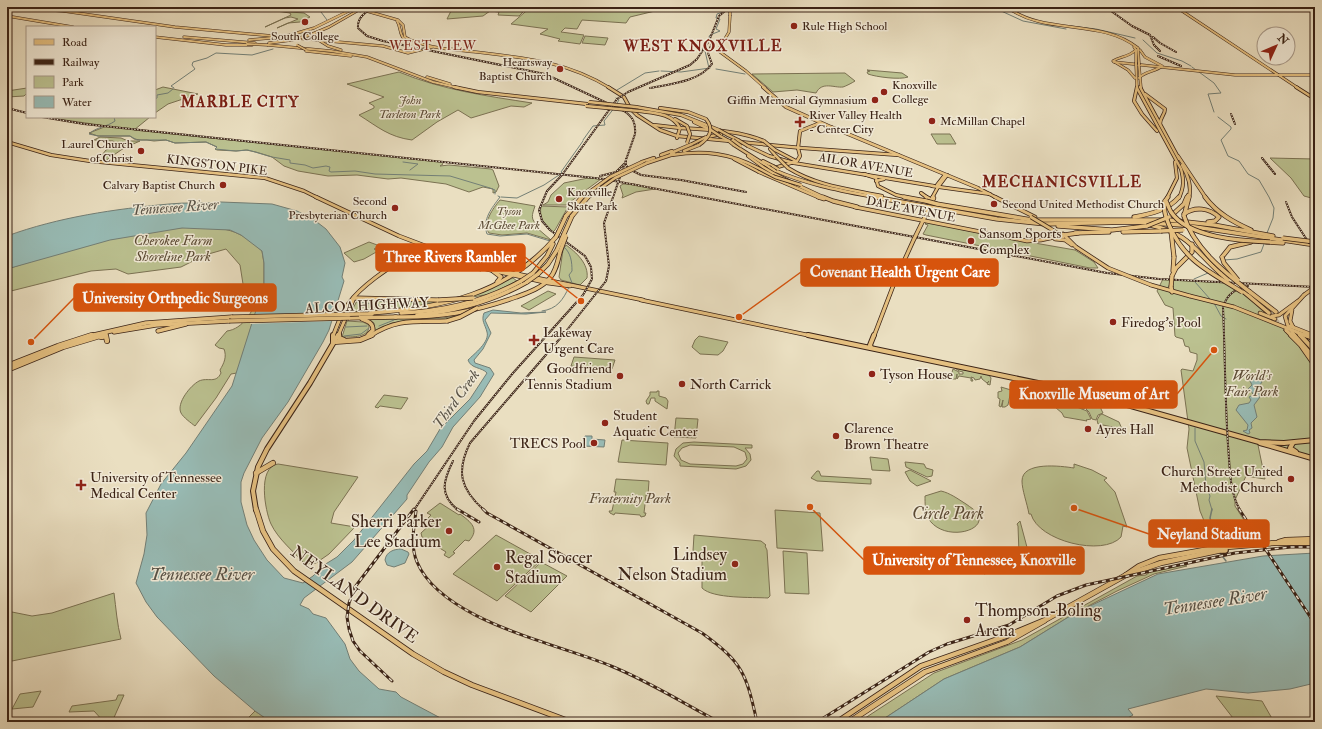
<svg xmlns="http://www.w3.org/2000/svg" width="1322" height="729" font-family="'IM FELL Double Pica',serif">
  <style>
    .green { fill: #bbc190; stroke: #7b7253; fill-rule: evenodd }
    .water { fill: #98bcb6; stroke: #737f76 }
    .pier { fill: #eadfc1 }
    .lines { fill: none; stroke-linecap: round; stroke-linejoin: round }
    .stream-far1 { stroke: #737f76; stroke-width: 1 }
    .stream { stroke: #737f76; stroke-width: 1.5 }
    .highway-tunnel { stroke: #c7b99f; stroke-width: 3.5; stroke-dasharray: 3.5 1.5; stroke-linecap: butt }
    .major-far4-casing { stroke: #3b2316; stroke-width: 3 }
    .major-far3-casing { stroke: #3b2316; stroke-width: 4 }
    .major-far2-casing { stroke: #3b2316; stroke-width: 4.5 }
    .major-far1-casing { stroke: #3b2316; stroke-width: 6 }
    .major-casing { stroke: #3b2316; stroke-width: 6 }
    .highway-far4-casing { stroke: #3b2316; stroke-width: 3 }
    .highway-far3-casing { stroke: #3b2316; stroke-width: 4 }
    .highway-far2-casing { stroke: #3b2316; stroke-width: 5 }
    .highway-far1-casing { stroke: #3b2316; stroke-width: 6 }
    .highway-casing { stroke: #3b2316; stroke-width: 8 }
    .major-far4 { stroke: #e5c080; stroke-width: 2 }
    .major-far3 { stroke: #e5c080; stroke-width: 2.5 }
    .major-far2 { stroke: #e5c080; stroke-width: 3 }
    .major-far1 { stroke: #e5c080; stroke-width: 4 }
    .major { stroke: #e5c080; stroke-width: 4.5 }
    .highway-far4 { stroke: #e5c080; stroke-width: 2 }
    .highway-far3 { stroke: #e5c080; stroke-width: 2.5 }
    .highway-far2 { stroke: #e5c080; stroke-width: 3.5 }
    .highway-far1 { stroke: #e5c080; stroke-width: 4.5 }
    .highway { stroke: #e5c080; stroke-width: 5.5 }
    .rail-far1-casing { stroke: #3b2316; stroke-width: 2 }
    .rail-casing { stroke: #3b2316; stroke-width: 3 }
    .rail-far1 { stroke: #f1ead7; stroke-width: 1; stroke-dasharray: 1.5; stroke-linecap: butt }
    .rail { stroke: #f1ead7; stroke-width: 1.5; stroke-dasharray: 4; stroke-linecap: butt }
    .major-bridge-far1-casing { stroke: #3b2316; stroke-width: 3; stroke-linecap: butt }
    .major-bridge-casing { stroke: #3b2316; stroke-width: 4.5; stroke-linecap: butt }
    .highway-bridge-far2-casing { stroke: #3b2316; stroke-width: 3; stroke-linecap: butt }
    .highway-bridge-far1-casing { stroke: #3b2316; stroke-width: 4; stroke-linecap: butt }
    .highway-bridge-casing { stroke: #3b2316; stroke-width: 5; stroke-linecap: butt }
    .major-bridge-far1 { stroke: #e5c080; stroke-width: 2 }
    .major-bridge { stroke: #e5c080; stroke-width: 3 }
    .highway-bridge-far2 { stroke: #e5c080; stroke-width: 2 }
    .highway-bridge-far1 { stroke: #e5c080; stroke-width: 2.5 }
    .highway-bridge { stroke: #e5c080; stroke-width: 3.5 }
    .poi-dot { fill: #8f2418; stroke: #f1ead7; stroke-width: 1.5 }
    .labels { text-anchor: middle; stroke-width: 3; stroke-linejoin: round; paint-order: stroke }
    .far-poi-label { font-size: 12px; fill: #3b2316; stroke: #f1ead7; text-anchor: start }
    .far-park-label { font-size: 12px; font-style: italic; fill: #5b4a34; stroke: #f1ead7 }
    .far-street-label { font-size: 12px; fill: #3b2316; stroke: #f1ead7 }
    .far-quarter-label { font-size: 13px; letter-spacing: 1px; fill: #7a1f14; stroke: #f1ead7 }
    .poi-label { font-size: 14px; fill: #3b2316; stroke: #f1ead7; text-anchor: start }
    .park-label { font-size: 14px; font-style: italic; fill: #5b4a34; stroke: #f1ead7 }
    .street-label { font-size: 14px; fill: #3b2316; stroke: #f1ead7 }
    .far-district-label { font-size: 15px; font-weight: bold; letter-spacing: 1px; fill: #7a1f14; stroke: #f1ead7 }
    .water-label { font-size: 15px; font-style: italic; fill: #575146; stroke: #f1ead7 }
    .near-park-label { font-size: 17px; font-style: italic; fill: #5b4a34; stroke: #f1ead7 }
    .near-poi-label { font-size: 17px; fill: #3b2316; stroke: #f1ead7; text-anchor: end }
    .near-street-label { font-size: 17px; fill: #3b2316; stroke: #f1ead7 }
    .near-water-label { font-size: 18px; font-style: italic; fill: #575146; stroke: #f1ead7 }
    .leader { fill: none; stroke: #d7540d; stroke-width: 1.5 }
    .callout-dot { fill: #d7540d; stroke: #f1ead7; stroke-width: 1.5 }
    .callout { fill: #d7540d; stroke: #d7540d; stroke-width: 1.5 }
    .callout-label { font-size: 15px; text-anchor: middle; font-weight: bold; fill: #fff }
  </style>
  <rect width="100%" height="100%" fill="#eadfc1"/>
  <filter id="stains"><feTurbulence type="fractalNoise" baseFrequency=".005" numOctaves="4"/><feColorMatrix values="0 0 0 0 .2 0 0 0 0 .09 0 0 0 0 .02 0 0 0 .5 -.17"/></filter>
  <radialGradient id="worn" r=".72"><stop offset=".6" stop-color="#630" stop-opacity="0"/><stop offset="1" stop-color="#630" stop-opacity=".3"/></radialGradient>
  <g class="green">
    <path d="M453 7H515L518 9 516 11 523 12 519 16 498 15 499 12 490 11 483 16 447 19Z"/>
    <path d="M531 7 562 9 560 8 562 7H636L655 11 630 17 626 23 582 20 577 29 565 28 561 32 584 35 580 44 558 41 560 39 540 34 548 29 511 24Z"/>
    <path d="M799 8 801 11 739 10 749 9Z"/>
    <path d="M276 11 304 13 310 17 300 22 288 23 277 28 298 19 291 17 285 18 265 27 291 15 290 13Z"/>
    <path d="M585 36 608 38 605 45 582 43Z"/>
    <path d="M867 70 902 73 908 77C900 80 876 77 868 74L867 72 870 71Z"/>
    <path d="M399 72C442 90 487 96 532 103L524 107 511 106 471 118 458 110 437 122 412 140C389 137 378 127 359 115L374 108V106L369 103 384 97 347 84Z"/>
    <path d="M845 73 855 81C852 83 846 86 843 87 834 88 822 81 816 93L797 90 773 92 752 74Z"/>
    <path d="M163 87 198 94 168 104 155 113V90Z"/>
    <path d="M27 88V93L24 96 7 97V91Z"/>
    <path d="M44 117H150L134 130 442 162 443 164 440 166 449 165 491 169 493 170 499 186 496 192 493 193V189L483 187 469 192 446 184 401 178 388 179 357 175 328 176 298 171 284 166 272 157 256 152 246 150 236 151 217 150 215 149 217 147 206 142 175 143 166 140 154 141 147 140H141L134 139 130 136H98L89 133 107 126Z"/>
    <path d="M931 134H950L956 144H937Z"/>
    <path d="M100 137 121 138 128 141H140L124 148 105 161H101L103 159 102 155 106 150 116 145V143L113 141 94 140Z"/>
    <path d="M1270 158 1315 159V199L1304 196 1291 178Z"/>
    <path d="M588 178 601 179 566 205H543L548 202 551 195 564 183Z"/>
    <path d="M623 184H634L655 189 636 192 622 198 623 195 620 186Z"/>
    <path d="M500 200 535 206C532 215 530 219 538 226L537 228 551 240 527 233 502 235 489 233C482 224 493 208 500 200Z"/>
    <path d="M541 206 568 207 555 230 553 232C544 225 539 217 541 206Z"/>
    <path d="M927 222 994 236 1075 250 1094 262 1098 268H1090L926 235 923 234 928 225 925 224Z"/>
    <path d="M193 227C225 228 238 228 262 251L264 263V285L237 373 231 374 216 398 195 426C191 423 183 417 181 413 176 403 191 385 199 381 208 377 216 384 221 373L220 370C224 363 227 357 224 349L219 348 215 345 227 331C243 329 253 311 258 297L255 302 246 303 240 265 226 249 205 255 181 267 128 274 116 269 91 271 7 292V269C68 250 129 230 193 227Z"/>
    <path d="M369 242 380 246 374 249 378 251 364 259 354 262 344 253Z"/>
    <path d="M566 245C576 252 589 264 587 278L580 285 561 280 559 277 563 250Z"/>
    <path d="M422 252H428L481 271 465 268 425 254 410 262 411 263 418 265 419 268 418 269 414 270 398 267 415 255Z"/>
    <path d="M513 278 517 281 490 294 461 299Z"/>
    <path d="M1163 279 1227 283 1250 299 1266 314 1287 329 1283 330 1301 347 1315 369V457L1263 444V446L1258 445 1265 479 1246 476 1235 500V506L1258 542 1214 545 1200 511 1187 448 1189 429 1181 370 1182 369 1193 371 1197 360V354L1190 352 1189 347 1185 346 1183 339 1176 337 1175 336 1173 308 1165 305 1157 291Z"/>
    <path d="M548 291 556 294 529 310 521 306Z"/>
    <path d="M358 299 443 301 415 307 351 312Z"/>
    <path d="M462 315 445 321H408L392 323 377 330 370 336 357 341 375 330 374 323 369 319 443 318Z"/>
    <path d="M347 321 363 322 369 325C370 338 352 337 342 337Z"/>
    <path d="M699 336 728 342 723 351 718 355 700 354 692 347 695 340Z"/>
    <path d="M574 357 615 360 612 369 571 366Z"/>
    <path d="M955 368 989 375 991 378 990 385 987 384 989 381 987 383 982 379 981 376 980 379 975 380 974 378 971 377 973 381H971V378L959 376 957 379V374L956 379H950L953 369 959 372V374H963V372L959 371Z"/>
    <path d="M1001 387 1011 390 1008 405 1005 407H1002L1003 400 1001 407 999 406 1000 399 998 398V392L1002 391Z"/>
    <path d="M657 391H659V396L666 398 668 401 667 409 655 401V398H651L649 404H647L646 401 650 395V392H657Z"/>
    <path d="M1054 394 1066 395 1084 400 1086 405 1084 409 1074 406 1087 411 1091 419 1086 420 1087 421 1064 417 1062 413 1049 402 1058 403 1049 400 1050 396Z"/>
    <path d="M384 395 408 398 401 409 380 406 378 408 375 407Z"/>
    <path d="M1085 400 1101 406V409L1103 413 1098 415 1096 420 1092 419 1089 412 1086 409 1087 405Z"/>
    <path d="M1102 414 1119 422 1122 429 1098 424 1097 420 1100 415Z"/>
    <path d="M676 418 698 419 696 438 674 437Z"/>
    <path d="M622 440 668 443 666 465 618 462Z"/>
    <path d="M694 442 752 445V448H745L750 454 751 460 746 466 736 469 680 466V463L674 456 676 449 683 443ZM690 445 734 447 745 452 747 459 743 464 736 466 690 464 681 460 678 453 682 448Z"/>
    <path d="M870 457 888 459 890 471 872 470Z"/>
    <path d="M905 462 924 464 926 468 933 470 932 476 927 477 906 467Z"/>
    <path d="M278 464 358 477 334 512 331 523 355 527 329 554 316 563 305 564C294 552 278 539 271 524 265 511 257 467 278 464Z"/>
    <path d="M1074 464 1092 470 1107 478 1104 480 1115 492 1127 527 1123 526 1121 537C1103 557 1038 541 1031 514H1029C1027 503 1022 490 1022 481 1022 461 1061 466 1074 468Z"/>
    <path d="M910 470 931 481 917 486 910 481 905 472Z"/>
    <path d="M817 471H819L821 476 871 479V484L817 481 811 478Z"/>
    <path d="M616 479 649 481 648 495H646L644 513H646L645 516 641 517 640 515 615 513 614 515 610 513 609 511H612L616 492H614Z"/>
    <path d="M941 491C950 493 958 499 966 504 968 506 971 507 973 509 997 529 944 545 928 518 925 512 925 503 925 496Z"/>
    <path d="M440 503 459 515 460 514C471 522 480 529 469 541L465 540 453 552 455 553 449 558 444 555 446 552 422 537 421 533 433 522 428 518 431 515 427 513Z"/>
    <path d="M775 510 820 513 823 551 777 548Z"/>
    <path d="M1020 521 1028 551 1024 563 1021 565 1015 562 993 567 995 571 984 574 981 569 1013 561 1019 553 1018 526 1017 524Z"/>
    <path d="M496 535 541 560 497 601 453 574Z"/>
    <path d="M694 535 761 541 766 545 765 546 767 550 770 596 768 598C752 597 713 599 702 588V561L701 556 693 551Z"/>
    <path d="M783 551 807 553 809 594 785 593Z"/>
    <path d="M541 562 567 576 531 612 505 596Z"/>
    <path d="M1183 564 1187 566 1154 574 1117 591 1075 613 1020 647 944 679 879 722H859L934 673 1022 640 1137 576 1146 575 1150 572Z"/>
    <path d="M114 593C116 608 117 624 121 639L7 662V611L32 616 52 613Z"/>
    <path d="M41 691 33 707 12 709 20 694Z"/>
    <path d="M118 695H124L112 722H104L94 711 69 712 72 706 116 700Z"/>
    <path d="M1216 696 1262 701 1274 722H1236Z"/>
    <path d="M255 711 271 722H244Z"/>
  </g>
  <g class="water">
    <path d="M221 202 272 204 297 211 313 219 326 229 340 247 345 263 342 277 344 281 329 330 323 342 288 402 262 438 244 473 241 482V502L247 525 254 540 267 560 284 578 303 583 313 576 324 565 337 557 354 540 414 464 427 451 440 429 470 399 487 373C482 367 471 369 468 360 474 354 490 342 487 332 485 324 481 321 484 313L493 310 521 313 546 312 526 314 491 313 485 320 491 333 483 349 474 360 475 363 490 368 494 374 480 397 453 427 442 447 429 462 407 495V499L352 562 304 598 300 605 309 609 313 614 326 618 345 644 350 659 359 671 379 689 396 692 401 697 448 722H271L255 711 214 676 157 617 146 602 136 583 144 554 147 535 146 513 161 484 186 453 232 386 264 285V263L262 251 241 235 230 230 182 228 110 240 7 269V236C59 217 115 209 169 204 186 202 204 204 221 202Z"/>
    <path d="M1251 375 1262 378 1260 379 1262 382 1258 388 1260 397 1254 405 1257 417 1251 423 1252 428 1249 430 1250 433 1248 434 1243 431 1247 430 1248 425 1236 410 1239 405 1249 403 1251 400 1249 397 1253 395 1252 392 1248 389 1252 385 1249 379V377L1248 376Z"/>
    <path d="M585 436H592V439L605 440 604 447 582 446Z"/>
    <path d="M401 549 408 552 409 554 405 563 394 567 387 565 385 560C386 552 394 549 401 549Z"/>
    <path d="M1315 553V683L1290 689 1248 693 1206 689 1128 709 1133 715 1121 722H879L944 679 1020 647 1075 613 1158 574 1263 556Z"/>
  </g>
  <path class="pier" d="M337 312 333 321 250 324 253 315Z"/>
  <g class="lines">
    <g class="stream-far1">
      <path d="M51 8 56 7"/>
      <path d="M999 10 1023 21 1066 29"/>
      <path d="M327 20 321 12 329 7"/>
      <path d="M1071 26 1096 29 1135 38"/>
      <path d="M708 39 710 35 720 31 716 29 720 19 716 18 717 14 737 7"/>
      <path d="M1143 40 1157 53 1182 61 1191 66"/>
      <path d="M705 44 702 49 705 51 709 68"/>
      <path d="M1192 67 1196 70"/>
      <path d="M716 69 745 74"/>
      <path d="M661 71 681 72 710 68"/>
      <path d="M1199 72 1214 83 1221 93 1208 94 1214 112"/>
      <path d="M174 88 171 86 195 69 192 65 193 62 207 58 216 53 252 55 273 49"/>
      <path d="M617 90 645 73 659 71"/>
      <path d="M616 98 619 100 617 103"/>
      <path d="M155 99 157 98V95L168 93 173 89"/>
      <path d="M114 117 115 121C107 127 96 127 89 134L98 136H130L137 140H166L175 143 206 142 217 147 215 149 236 151 248 150 272 157 290 160V163L305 165 313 168 326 166 330 167 329 171 331 172 355 171 375 174 450 176 490 188 495 190V194"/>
      <path d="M1218 117 1231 127V129L1221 140 1228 156 1239 161 1248 174 1259 180 1269 197 1274 208 1273 218 1267 233"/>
      <path d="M583 140 593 126 605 125 604 121 615 107"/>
      <path d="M403 162 418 164 410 170"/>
      <path d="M498 196 500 197C492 208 482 219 487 234L500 236 527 234 550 241"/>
      <path d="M501 197 517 198 544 185 562 173 561 172 583 141"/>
      <path d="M564 247C571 253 572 262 572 271L569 275 572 283"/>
      <path d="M1224 260 1237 259 1261 252 1264 244"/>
      <path d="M1194 279 1208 273"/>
      <path d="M1195 282 1210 299"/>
      <path d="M358 301 419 302"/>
      <path d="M357 302 379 305 372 310 362 311"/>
      <path d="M1214 303 1221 316 1226 319"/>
      <path d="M363 304 366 308"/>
      <path d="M542 311C557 309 563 300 569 287"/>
      <path d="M379 326 394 320"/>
      <path d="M346 327 367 326"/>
      <path d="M344 336 361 334 369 328"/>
      <path d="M1195 428V441L1204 462 1206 486 1210 496 1209 500 1212 510"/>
    </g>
    <g class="stream">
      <path d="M1212 509 1210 518 1214 533 1213 541 1215 545"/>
      <path d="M1220 553 1226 561"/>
    </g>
    <path class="highway-tunnel" d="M1269 313 1283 327"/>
    <g class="major-far4-casing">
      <g id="major-far4">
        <path d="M7 7 63 11 175 27 383 46 408 53 432 47"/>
        <path d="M1176 7 1298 88"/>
        <path d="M363 10 398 20 403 25 405 37C426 49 452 49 476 52 526 58 566 61 610 88"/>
        <path d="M730 16 729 32 720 47V52L746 71 765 88"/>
        <path d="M397 21C401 27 399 35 405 40"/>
        <path d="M1114 62 1235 75H1315"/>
      </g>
    </g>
    <g class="major-far3-casing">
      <g id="major-far3">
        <path d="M608 87 624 97 630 108 637 115 660 130 677 136 802 148 898 155"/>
        <path d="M763 87 786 107 833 128"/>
        <path d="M1296 87 1315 99"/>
        <path d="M654 125 680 128 677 138"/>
        <path d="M831 127 978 188 997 198"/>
        <path d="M7 142 51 155 90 161 265 178 304 191 318 198"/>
        <path d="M794 163 934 186"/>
        <path d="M765 171 797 161 800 156 798 148 800 131 820 123"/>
        <path d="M759 172 820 198"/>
        <path d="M932 186 990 194"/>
        <path d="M938 187 947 175"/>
        <path d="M921 193 928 198"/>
        <path d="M932 198 938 187 937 185 944 176 947 175"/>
      </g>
    </g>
    <g class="major-far2-casing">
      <g id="major-far2">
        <path d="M316 197 399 236 486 269 548 283 570 286"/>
        <path d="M818 197 824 199"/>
        <path d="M926 197 930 199"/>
        <path d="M995 197 1035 217"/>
        <path d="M855 207 1027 241 1041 240 1064 235"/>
        <path d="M927 210 926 209 933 197"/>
        <path d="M1051 229 1063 237"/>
        <path d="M1063 234 1076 247"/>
        <path d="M916 235 934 198 933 197"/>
        <path d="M1055 239 1065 240 1072 245"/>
        <path d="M416 251 430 250"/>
        <path d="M483 267 643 300"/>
        <path d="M1151 285 1190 296"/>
        <path d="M641 300 812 336"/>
        <path d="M1234 307 1307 336"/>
        <path d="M1292 310 1290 321 1293 327"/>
        <path d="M1260 313 1275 319"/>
        <path d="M1272 316 1279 315 1298 301"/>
        <path d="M1290 326 1315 336"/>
        <path d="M1297 332 1301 336"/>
        <path d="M333 336C338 324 341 313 349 303 364 282 400 261 422 246"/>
        <path d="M338 336 354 298"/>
        <path d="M874 336 895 281 914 239"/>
        <path d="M1295 336 1288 326 1285 316 1304 295"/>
      </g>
    </g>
    <g class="major-far1-casing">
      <g id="major-far1">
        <path d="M808 335 1081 392 1259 442 1284 443 1315 440"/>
        <path d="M1294 335 1315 359"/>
        <path d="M1300 335 1315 351"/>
        <path d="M1305 335 1315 339"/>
        <path d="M1312 335 1315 336"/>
        <path d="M333 341V335"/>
        <path d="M871 348 870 345 874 335"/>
        <path d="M1260 443 1315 459"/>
        <path d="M1293 443 1290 448 1296 452"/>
        <path d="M256 510 253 491 258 467 267 449 310 383 338 335"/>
      </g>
    </g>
    <g class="major-casing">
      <g id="major">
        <path d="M256 509 263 531 273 549 294 571 413 654 444 672 472 685 571 722"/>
        <path d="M1279 542 1286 540 1315 539"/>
        <path d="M1126 575 1161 563 1222 550"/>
        <path d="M837 722 921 666 1009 635 1045 620 1126 575 1139 566 1159 558 1215 548 1274 543H1315"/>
        <path d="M849 722 925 672 1007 642 1044 621"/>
      </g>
    </g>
    <g class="highway-far4-casing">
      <g id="highway-far4">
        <path d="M1007 7C1045 36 1101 18 1138 48L1139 63"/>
        <path d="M7 16 73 27"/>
        <path d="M290 35 314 28 357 7"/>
        <path d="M310 35 329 27 364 7"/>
        <path d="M155 37 226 45H252"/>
        <path d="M184 37 255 43"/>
        <path d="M249 40 271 38"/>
        <path d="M320 41 328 46 341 50"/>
        <path d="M269 43 292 40"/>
        <path d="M268 45 331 51 367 57 433 82 459 88"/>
        <path d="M1134 47 1136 50V62"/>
        <path d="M306 51 351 56"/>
        <path d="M1136 65 1137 88"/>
        <path d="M1139 65 1141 88"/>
        <path d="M427 77 450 84"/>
        <path d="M1135 78 1128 70 1113 61C1120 56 1127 58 1136 50"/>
        <path d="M1139 78C1145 71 1155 72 1162 66L1145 57 1140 50"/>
      </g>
    </g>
    <g class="highway-far3-casing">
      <g id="highway-far3">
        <path d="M454 87 478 92 587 104"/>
        <path d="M1137 87 1134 101 1142 114 1157 131"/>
        <path d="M1140 87 1179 159"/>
        <path d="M1137 88 1181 169C1184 180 1184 187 1179 198"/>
        <path d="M1145 94 1165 109C1165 115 1160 117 1160 124"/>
        <path d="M636 107 681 115 719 130"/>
        <path d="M660 108 688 112 706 119"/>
        <path d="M639 111C654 113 672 113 680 128 708 130 738 130 764 141"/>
        <path d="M675 119 687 126"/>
        <path d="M694 122 711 130"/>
        <path d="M728 135 738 140"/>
        <path d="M720 136 729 141"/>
        <path d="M707 137 721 134"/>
        <path d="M734 145 769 167"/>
        <path d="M748 146 769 156 794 163"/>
        <path d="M770 149 776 156"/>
        <path d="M775 150 796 161"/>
        <path d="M684 151 699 145"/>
        <path d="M671 153 692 144"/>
        <path d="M661 155 672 151"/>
        <path d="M672 155C704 150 730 153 758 168"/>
        <path d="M748 156 763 167"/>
        <path d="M1178 156 1206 198"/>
        <path d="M734 159 759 172"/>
        <path d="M763 161 773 166"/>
        <path d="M642 162 654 158"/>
        <path d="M647 163 674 154"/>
        <path d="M1182 165C1188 175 1192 186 1189 198"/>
        <path d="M788 168C817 186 849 189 882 196"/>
        <path d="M774 170C808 185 843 191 879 198"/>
        <path d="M773 173 789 181"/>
        <path d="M864 174 876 178 878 186 896 195 909 198"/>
        <path d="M876 181 884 179"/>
        <path d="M795 184 825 198"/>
        <path d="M1167 198 1177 178 1175 162"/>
        <path d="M1187 198 1188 195"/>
      </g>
    </g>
    <g class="highway-far2-casing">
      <g id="highway-far2">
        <path d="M823 197 833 201 857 207"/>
        <path d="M874 197 924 206"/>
        <path d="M904 197 926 201"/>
        <path d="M1205 197C1217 213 1233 222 1251 230"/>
        <path d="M1165 201 1168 197"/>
        <path d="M937 204 1032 220"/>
        <path d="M935 208 997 219 1045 224 1133 222 1182 225 1315 245"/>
        <path d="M1184 214C1195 206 1209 208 1219 217L1215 221 1208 222"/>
        <path d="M1172 215 1184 204 1187 197"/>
        <path d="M1184 216 1189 197"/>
        <path d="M1134 217C1151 214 1168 210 1179 197"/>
        <path d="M1035 220H1169L1214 225 1273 236"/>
        <path d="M1150 225C1190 234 1193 249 1221 274"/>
        <path d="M1058 226 1112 230 1147 226"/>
        <path d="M559 231 566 216"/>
        <path d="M1123 232 1161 231"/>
        <path d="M1075 233 1109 232"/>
        <path d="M564 234 572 216"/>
        <path d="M1064 235 1078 233"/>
        <path d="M1266 242 1283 243"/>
        <path d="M1222 257 1230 247 1251 242"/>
        <path d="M493 271 501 277 497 282"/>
        <path d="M1173 271 1174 257"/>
        <path d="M533 273 547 256 553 244"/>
        <path d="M538 274 548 264 557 250"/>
        <path d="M1172 276 1176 268 1192 252V244"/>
        <path d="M1171 287 1172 292"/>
        <path d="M1244 292 1269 313"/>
        <path d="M1250 292 1276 312"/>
        <path d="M354 298 438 300"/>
        <path d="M370 313C442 308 508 294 556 237"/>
        <path d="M401 313C444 311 483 302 521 281"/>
        <path d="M359 314H372"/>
        <path d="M417 315C457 311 492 302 527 282"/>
        <path d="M395 317C439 318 474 312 516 297 527 293 542 288 550 278 556 271 558 261 560 252"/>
        <path d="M349 318 396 317"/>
        <path d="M362 319C368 321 373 323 373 330L368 335"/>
        <path d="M1286 330 1292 336"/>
        <path d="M158 331 186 324"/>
        <path d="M114 332 156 325 229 321"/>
        <path d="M339 334V336"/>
        <path d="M89 336 146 323 232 317"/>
        <path d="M100 336 106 334"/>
        <path d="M370 336C397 318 416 322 447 321"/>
      </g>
    </g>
    <g class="highway-far1-casing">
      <g id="highway-far1">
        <path d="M339 335V338L344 340"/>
        <path d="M1291 335 1301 345 1315 365"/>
        <path d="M101 337 106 336 107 341"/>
        <path d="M333 342 360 340 372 335"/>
        <path d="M7 366 58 346 92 335"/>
        <path d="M7 370 63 347 103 335"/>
        <path d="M256 473 273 463"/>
      </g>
    </g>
    <g class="highway-casing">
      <path id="highway" d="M1222 550H1225"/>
    </g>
    <use href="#major-far4" class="major-far4"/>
    <use href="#major-far3" class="major-far3"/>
    <use href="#major-far2" class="major-far2"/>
    <use href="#major-far1" class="major-far1"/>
    <use href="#major" class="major"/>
    <use href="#highway-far4" class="highway-far4"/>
    <use href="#highway-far3" class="highway-far3"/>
    <use href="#highway-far2" class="highway-far2"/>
    <use href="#highway-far1" class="highway-far1"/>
    <use href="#highway" class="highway"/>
    <g class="rail-far1-casing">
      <g id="rail-far1">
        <path d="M374 7C366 12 357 17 358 28L367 36 383 41 545 74 624 111C633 117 636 123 635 134L604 223 609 266 606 281 563 335 470 443C456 471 460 489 484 510"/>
        <path d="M741 9 845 7"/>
        <path d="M730 11 747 7"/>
        <path d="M1111 11 1132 26 1150 35 1154 45 1160 51"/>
        <path d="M1153 37 1160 43 1176 52"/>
        <path d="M1158 56 1181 66"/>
        <path d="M650 88C670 84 699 82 712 64L708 53 712 43"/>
        <path d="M7 108 27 113"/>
        <path d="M1231 114 1235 124"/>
        <path d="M42 117 84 124 604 179 1107 273 1159 279 1315 287"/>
        <path d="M1262 158 1275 174"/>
        <path d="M626 159V165L629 169 641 175 681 180 746 192"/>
        <path d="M600 176 616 172 624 164"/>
        <path d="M1286 202 1292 217 1309 243"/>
        <path d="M453 461C443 481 439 495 458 510"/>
        <path d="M414 510 474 421 513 373 583 295 592 279 591 267 585 256 550 230 542 221 539 210 547 191 562 175 617 99 628 92 690 65 697 59 709 41 719 16 725 11 735 7"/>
        <path d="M1240 510C1229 491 1230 467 1228 445 1225 399 1225 353 1223 307 1227 294 1235 289 1248 286"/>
      </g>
    </g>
    <g class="rail-casing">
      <g id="rail">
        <path d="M457 509 479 522"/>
        <path d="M483 509 487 513 702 633C743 663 746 673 757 722"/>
        <path d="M1239 509 1315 624"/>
        <path d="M416 511C414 528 410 545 417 562 442 621 556 643 611 666 648 681 683 703 719 722"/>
        <path d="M392 681 360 651 353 641 349 629 347 617 349 603 355 587 414 509"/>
        <path d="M817 722 929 652 947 644 1009 625 1057 596 1086 585 1235 553 1291 547H1315"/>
      </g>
    </g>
    <use href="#rail-far1" class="rail-far1"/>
    <use href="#rail" class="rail"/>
    <g class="major-bridge-far1-casing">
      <g id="major-bridge-far1">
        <path d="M350 7 361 11"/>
        <path d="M726 7 730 12V16"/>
      </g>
    </g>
    <g class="major-bridge-casing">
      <g id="major-bridge">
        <path d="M1031 217 1051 229"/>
        <path d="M914 239 916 235"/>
        <path d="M1076 247 1108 268 1151 285"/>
        <path d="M1304 295 1315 287"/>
        <path d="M1190 296 1234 307"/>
      </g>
    </g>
    <g class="highway-bridge-far2-casing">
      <g id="highway-bridge-far2">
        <path d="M271 38 290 35"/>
        <path d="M319 38 320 41"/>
        <path d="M292 40 310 35"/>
        <path d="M247 44 268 45"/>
        <path d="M297 45 306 50"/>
        <path d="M1136 62V65"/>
        <path d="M1139 63V65"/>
      </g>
    </g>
    <g class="highway-bridge-far1-casing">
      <g id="highway-bridge-far1">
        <path d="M589 102 636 107"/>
        <path d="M586 106 639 111"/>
        <path d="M687 126 690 134 687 143"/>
        <path d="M711 130 720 136"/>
        <path d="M719 130 728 135"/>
        <path d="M733 140 741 146"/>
        <path d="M738 140 748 146"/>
        <path d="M729 141 734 145"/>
        <path d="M764 141 775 150"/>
        <path d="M692 144 706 137"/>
        <path d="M699 145C709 138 715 130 706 119"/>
        <path d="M776 156 788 168"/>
        <path d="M773 166 778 169"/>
        <path d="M763 167 773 173"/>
        <path d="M769 167 774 170"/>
        <path d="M758 168 775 177 801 185"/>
        <path d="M581 198 610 177 642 162"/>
        <path d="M587 198 615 178 647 163"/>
      </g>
    </g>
    <g class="highway-bridge-casing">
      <g id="highway-bridge">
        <path d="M926 201 937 204"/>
        <path d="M1165 201C1163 210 1166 217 1169 225 1185 262 1209 271 1242 292"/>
        <path d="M1166 201C1168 205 1169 209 1171 212 1188 238 1242 241 1270 242"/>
        <path d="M924 206 935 208"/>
        <path d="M566 216 582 197"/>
        <path d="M572 216 588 197"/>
        <path d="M1184 216C1194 248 1224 272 1250 292"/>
        <path d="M1147 226 1169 217"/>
        <path d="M1161 231 1183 230"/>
        <path d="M1171 231 1174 257"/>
        <path d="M556 237 559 231"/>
        <path d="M1283 238 1315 242"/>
        <path d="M557 250 564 234"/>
        <path d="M560 252 566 236"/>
        <path d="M1222 257 1224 263 1238 280"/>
        <path d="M1221 274 1228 280"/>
        <path d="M521 281 533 273"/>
        <path d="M527 282 538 274"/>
        <path d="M1171 287 1172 276"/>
        <path d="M438 300 473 298"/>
        <path d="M232 317 359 314"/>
        <path d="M229 321 349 318"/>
        <path d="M447 321 460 317 477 308"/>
      </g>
    </g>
    <use href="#major-bridge-far1" class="major-bridge-far1"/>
    <use href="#major-bridge" class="major-bridge"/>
    <use href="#highway-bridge-far2" class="highway-bridge-far2"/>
    <use href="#highway-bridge-far1" class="highway-bridge-far1"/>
    <use href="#highway-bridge" class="highway-bridge"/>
  </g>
  <g class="poi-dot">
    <circle cx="305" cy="22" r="4"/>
    <circle cx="794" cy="26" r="4"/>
    <circle cx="560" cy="69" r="4"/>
    <circle cx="884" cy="92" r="4"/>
    <circle cx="875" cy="100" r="4"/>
    <circle cx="932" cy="121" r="4"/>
    <path d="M798 116h4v4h4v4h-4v4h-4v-4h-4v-4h4z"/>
    <circle cx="141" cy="151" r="4"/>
    <circle cx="223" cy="185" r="4"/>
    <circle cx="559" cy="199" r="4"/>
    <circle cx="994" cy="204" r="4"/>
    <circle cx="395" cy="208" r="4"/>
    <circle cx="971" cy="241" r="4"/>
    <circle cx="1113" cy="322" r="4"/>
    <path d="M532 334h4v4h4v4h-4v4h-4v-4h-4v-4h4z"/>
    <circle cx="872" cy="374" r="4"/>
    <circle cx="620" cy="376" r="4"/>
    <circle cx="682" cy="384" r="4"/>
    <circle cx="605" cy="423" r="4"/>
    <circle cx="1088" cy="429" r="4"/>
    <circle cx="836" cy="436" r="4"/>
    <circle cx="594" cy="443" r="4"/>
    <circle cx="1291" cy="479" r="4"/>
    <path d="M79 479h4v4h4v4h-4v4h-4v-4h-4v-4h4z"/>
    <circle cx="449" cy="531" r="4"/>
    <circle cx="735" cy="564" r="4"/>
    <circle cx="497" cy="567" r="4"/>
    <circle cx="967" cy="620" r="4"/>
  </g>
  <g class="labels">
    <g class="far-poi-label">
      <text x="802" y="30">Rule High School</text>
      <text x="305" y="40" text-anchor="middle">South College</text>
      <text x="552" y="66" text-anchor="end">Heartsway<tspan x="552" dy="14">Baptist Church</tspan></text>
      <text x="892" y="89">Knoxville<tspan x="892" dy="14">College</tspan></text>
      <text x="867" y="104" text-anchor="end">Giffin Memorial Gymnasium</text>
      <text x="809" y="119">River Valley Health<tspan x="809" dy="14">- Center City</tspan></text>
      <text x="940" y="125">McMillan Chapel</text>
      <text x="133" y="148" text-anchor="end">Laurel Church<tspan x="133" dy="14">of Christ</tspan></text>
      <text x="215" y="189" text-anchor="end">Calvary Baptist Church</text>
      <text x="567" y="196">Knoxville<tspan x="567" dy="14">Skate Park</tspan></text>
      <text x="387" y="205" text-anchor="end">Second<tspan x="387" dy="14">Presbyterian Church</tspan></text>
      <text x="1002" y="208">Second United Methodist Church</text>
    </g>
    <g class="far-park-label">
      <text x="410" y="104">John<tspan x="410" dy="14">Tarleton Park</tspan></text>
      <text x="509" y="215">Tyson<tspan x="509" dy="14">McGhee Park</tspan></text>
    </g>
    <g class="far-street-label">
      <text transform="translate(217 165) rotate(7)" y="4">KINGSTON PIKE</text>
      <text transform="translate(866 165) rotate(10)" y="4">AILOR AVENUE</text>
      <text transform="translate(911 209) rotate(11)" y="4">DALE AVENUE</text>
    </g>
    <g class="far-quarter-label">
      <text x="433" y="50">WEST VIEW</text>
    </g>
    <g class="poi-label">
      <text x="979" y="238">Sansom Sports<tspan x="979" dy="16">Complex</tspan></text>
      <text x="1121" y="327">Firedog's Pool</text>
      <text x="543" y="337">Lakeway<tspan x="543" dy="16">Urgent Care</tspan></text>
      <text x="612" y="373" text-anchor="end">Goodfriend<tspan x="612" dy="16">Tennis Stadium</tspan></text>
      <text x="880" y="379">Tyson House</text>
      <text x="690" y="389">North Carrick</text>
      <text x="613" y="420">Student<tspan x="613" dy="16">Aquatic Center</tspan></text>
      <text x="844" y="433">Clarence<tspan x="844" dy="16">Brown Theatre</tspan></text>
      <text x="1096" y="434">Ayres Hall</text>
      <text x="586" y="448" text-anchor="end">TRECS Pool</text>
      <text x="1283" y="476" text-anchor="end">Church Street United<tspan x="1283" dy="16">Methodist Church</tspan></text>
      <text x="90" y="482">University of Tennessee<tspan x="90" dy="16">Medical Center</tspan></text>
    </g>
    <g class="park-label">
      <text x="173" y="245">Cherokee Farm<tspan x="173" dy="16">Shoreline Park</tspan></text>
      <text x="1252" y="380">World's<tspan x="1252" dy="16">Fair Park</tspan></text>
      <text x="630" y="503">Fraternity Park</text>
    </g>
    <g class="street-label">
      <text transform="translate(367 305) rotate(-3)" y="5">ALCOA HIGHWAY</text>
    </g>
    <g class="far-district-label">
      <text x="703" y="51">WEST KNOXVILLE</text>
      <text x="240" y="107">MARBLE CITY</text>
      <text x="1062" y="187">MECHANICSVILLE</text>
    </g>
    <g class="water-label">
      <text transform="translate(175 207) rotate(-4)" y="5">Tennessee River</text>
      <text transform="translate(456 399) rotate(-54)" y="5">Third Creek</text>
    </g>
    <g class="near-park-label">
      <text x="948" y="519">Circle Park</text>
    </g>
    <g class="near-poi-label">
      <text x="441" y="527">Sherri Parker<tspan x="441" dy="20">Lee Stadium</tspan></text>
      <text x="727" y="560">Lindsey<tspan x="727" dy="20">Nelson Stadium</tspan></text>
      <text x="505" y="563" text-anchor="start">Regal Soccer<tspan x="505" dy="20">Stadium</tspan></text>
      <text x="975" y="616" text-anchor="start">Thompson-Boling<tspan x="975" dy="20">Arena</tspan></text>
    </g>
    <g class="near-street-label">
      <text transform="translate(355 594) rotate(36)" y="6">NEYLAND DRIVE</text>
    </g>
    <g class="near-water-label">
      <text x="202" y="580">Tennessee River</text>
      <text transform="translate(1215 601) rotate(-9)" y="6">Tennessee River</text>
    </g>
  </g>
  <path class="leader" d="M581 301L525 257M739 317L801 272M31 342L74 298M1214 350L1177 394M1074 508L1149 534M810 507L864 560"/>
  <g class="callout-dot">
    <circle cx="581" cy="301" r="4"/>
    <circle cx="739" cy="317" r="4"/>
    <circle cx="31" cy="342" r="4"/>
    <circle cx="1214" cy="350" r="4"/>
    <circle cx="1074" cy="508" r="4"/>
    <circle cx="810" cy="507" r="4"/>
  </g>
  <g class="callout">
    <rect x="376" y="244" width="149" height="27" rx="4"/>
    <rect x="801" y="259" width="197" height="27" rx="4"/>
    <rect x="74" y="284" width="202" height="27" rx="4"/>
    <rect x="1010" y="381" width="167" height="27" rx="4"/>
    <rect x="1149" y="520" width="120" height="27" rx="4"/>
    <rect x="864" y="547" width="220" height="27" rx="4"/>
  </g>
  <g class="callout-label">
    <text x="450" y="262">Three Rivers Rambler</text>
    <text x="900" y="277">Covenant Health Urgent Care</text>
    <text x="175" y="303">University Orthpedic Surgeons</text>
    <text x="1094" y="399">Knoxville Museum of Art</text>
    <text x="1209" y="539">Neyland Stadium</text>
    <text x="974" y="565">University of Tennessee, Knoxville</text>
  </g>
  <rect width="1322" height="729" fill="none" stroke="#eadfc1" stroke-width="24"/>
  <rect x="8" y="8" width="1306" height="713" fill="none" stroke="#3b2316" stroke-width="2"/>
  <rect x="12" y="12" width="1298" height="705" fill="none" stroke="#3b2316"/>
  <rect x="26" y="26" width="130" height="92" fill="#f1ead7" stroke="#a89a8a"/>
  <rect x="34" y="39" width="20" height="6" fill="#e5c080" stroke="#a89a8a"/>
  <text x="62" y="46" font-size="12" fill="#3b2316">Road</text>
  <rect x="34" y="59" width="20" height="6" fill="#3b2316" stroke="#a89a8a"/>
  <text x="62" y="66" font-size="12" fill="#3b2316">Railway</text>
  <rect x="34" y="76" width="20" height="12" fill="#bbc190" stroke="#a89a8a"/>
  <text x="62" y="86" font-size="12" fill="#3b2316">Park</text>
  <rect x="34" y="96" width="20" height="12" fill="#98bcb6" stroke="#a89a8a"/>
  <text x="62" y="106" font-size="12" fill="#3b2316">Water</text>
  <g transform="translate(1276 46) rotate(46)"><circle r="19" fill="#f1ead7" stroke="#a89a8a"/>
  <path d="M0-3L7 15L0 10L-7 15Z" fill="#8f2418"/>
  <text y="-6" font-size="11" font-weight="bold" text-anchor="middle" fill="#3b2316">N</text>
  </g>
  <rect width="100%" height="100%" filter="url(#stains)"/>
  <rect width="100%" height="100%" fill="url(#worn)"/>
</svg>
